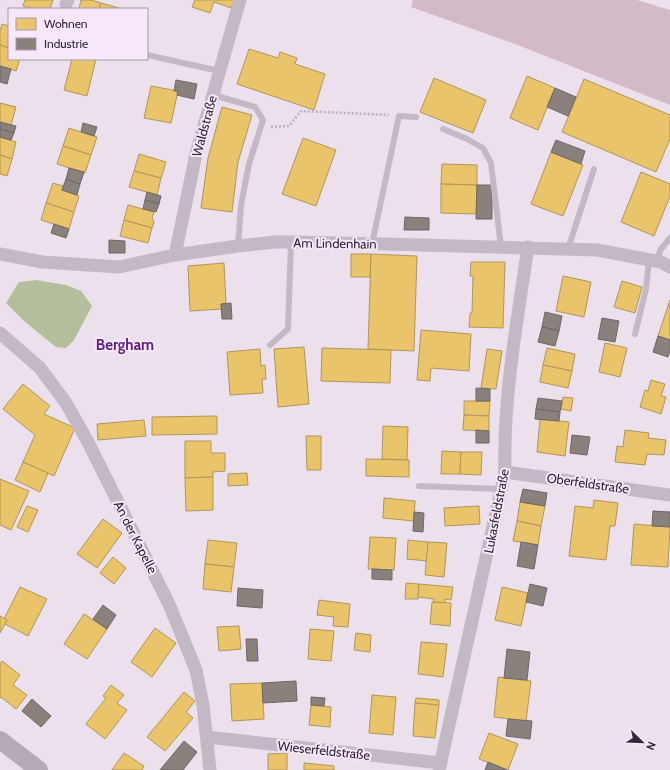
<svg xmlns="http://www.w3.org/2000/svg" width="670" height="770" font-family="Cabin,sans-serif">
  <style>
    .green { fill: #d4bac6 }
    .water { fill: #b3be9c }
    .homes { fill: #e9c46a; stroke: #b2955a }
    .industry { fill: #8a817c; stroke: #6f6667 }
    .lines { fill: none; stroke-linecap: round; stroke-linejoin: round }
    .path { stroke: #bbb1be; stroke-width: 2.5; stroke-dasharray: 2 2; stroke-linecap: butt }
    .service { stroke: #c3b9c5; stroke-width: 6 }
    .minor { stroke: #c3b9c5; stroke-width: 13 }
    .secondary { stroke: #b4aab6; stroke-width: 18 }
    .labels { text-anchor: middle; stroke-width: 4; stroke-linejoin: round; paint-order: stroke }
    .street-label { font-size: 13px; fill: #312736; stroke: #f7e7fa }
    .quarter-label { font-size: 15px; font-weight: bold; fill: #5b1f87; stroke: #f7e7fa }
  </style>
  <rect width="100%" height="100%" fill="#ebe0ec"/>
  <path class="green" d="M413 0H637L670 10V105L515 44 411 7Z"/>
  <path class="water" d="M36 280 66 285 81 291 92 306 74 340 66 348 56 347 24 321 6 303 19 282Z"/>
  <g class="homes">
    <path d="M25 0H53L50 9H34L23 6Z"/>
    <path d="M81 0H91L101 3 99 9H79Z"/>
    <path d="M195 0H234L231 8 214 2 210 13 192 7Z"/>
    <path d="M101 3 119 8V9H99Z"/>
    <path d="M2 24 9 26V48L0 45V31Z"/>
    <path d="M0 45 9 48V59H20L16 71 0 66Z"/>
    <path d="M249 49 278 58 280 52 297 58 295 64 325 74 314 110 237 84Z"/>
    <path d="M72 59H96L87 96 64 90Z"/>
    <path d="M527 76 555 88 538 130 510 118Z"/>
    <path d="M434 78 486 100 473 133 420 112Z"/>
    <path d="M584 79 670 115V139L656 172 562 132Z"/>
    <path d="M151 86 178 91 171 123 144 118Z"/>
    <path d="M0 103 16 107 11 125 0 122Z"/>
    <path d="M222 107 252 115 238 162 232 212 201 208 208 158Z"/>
    <path d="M69 128 97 137 91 155 63 146Z"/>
    <path d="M0 137 16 142 12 159 0 155Z"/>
    <path d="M303 138 336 150 316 206 282 194Z"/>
    <path d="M63 146 91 155 85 173 57 164Z"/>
    <path d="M551 152 583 165 563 216 531 204Z"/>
    <path d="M139 154 166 162 161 178 134 171Z"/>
    <path d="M0 155 12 159 7 176 0 174Z"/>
    <path d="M442 164 477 165V185L441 184Z"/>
    <path d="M134 171 161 178 157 195 129 187Z"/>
    <path d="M641 172 670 184V196L654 236 621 222Z"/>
    <path d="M53 183 63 186 62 190 79 196 74 212 46 203Z"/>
    <path d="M441 184 477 185 476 214 441 213Z"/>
    <path d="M46 203 74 212 69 229 41 220Z"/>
    <path d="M128 205 154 212 152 218 154 223 152 228 124 220Z"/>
    <path d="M124 220 152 228 148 243 120 236Z"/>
    <path d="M351 254H371L370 277H351Z"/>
    <path d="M371 254 417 256 414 351 368 349Z"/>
    <path d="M471 262H505L503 328 469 327 470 313H472L473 276H470Z"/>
    <path d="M224 263 226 303 221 304 222 309 190 311 188 266Z"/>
    <path d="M563 276 591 282 584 317 556 311Z"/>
    <path d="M622 281 642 287 635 313 614 307Z"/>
    <path d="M670 300V340L658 336Z"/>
    <path d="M421 330 471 334 469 371 431 368 430 381 417 380Z"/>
    <path d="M605 343 627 348 620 377 599 372Z"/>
    <path d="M304 347 309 404 278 407 274 349Z"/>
    <path d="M322 348 391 350 390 383 321 381Z"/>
    <path d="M547 348 575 354 572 371 543 365Z"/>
    <path d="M260 349 261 366 265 365 266 379H262L263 393 230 395 227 352Z"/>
    <path d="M487 349 502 351 496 389 481 388Z"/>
    <path d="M543 365 572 371 568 388 540 382Z"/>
    <path d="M651 380 665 384 661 396 666 397 661 414 640 407 645 390 648 391Z"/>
    <path d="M23 384 50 406 44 414 75 428 54 476 23 462 35 435 3 409Z"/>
    <path d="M563 397 573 398 571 411 561 409Z"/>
    <path d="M464 401H490L489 416 464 415Z"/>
    <path d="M464 415 489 416V431L463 430Z"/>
    <path d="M217 416V434L152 435V417Z"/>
    <path d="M540 419 569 422 565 456 537 452Z"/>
    <path d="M144 420 146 436 98 440 97 424Z"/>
    <path d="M383 426 408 427 407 460 382 459Z"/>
    <path d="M625 430 649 433 648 438 666 440 664 455 647 454 645 465 615 462 617 446 623 447Z"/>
    <path d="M306 436H321V470H307Z"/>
    <path d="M185 441H211V453H225V471L213 472V477L185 478Z"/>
    <path d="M442 451 461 452 460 474H441Z"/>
    <path d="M461 452H482L481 475 460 474Z"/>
    <path d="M366 459 409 460V477L366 476Z"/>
    <path d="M23 462 48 473 40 492 15 480Z"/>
    <path d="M247 473 248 485 228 486V474Z"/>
    <path d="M213 477V510L186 511 185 478Z"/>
    <path d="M0 479 29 491 11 530 0 525Z"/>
    <path d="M384 498 415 501 414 521 383 518Z"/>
    <path d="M594 500 618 503 615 526H610L606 560 569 556 575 506 593 508Z"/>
    <path d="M520 502 545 506 541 526 517 521Z"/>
    <path d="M27 506 38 510 28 532 17 527Z"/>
    <path d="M479 506 480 524 445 526 444 508Z"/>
    <path d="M103 519 122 533 97 568 77 554Z"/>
    <path d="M517 521 541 526 538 545 513 541Z"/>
    <path d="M634 524 670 527 668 567 631 565Z"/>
    <path d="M370 537 396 538 394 570 368 569Z"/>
    <path d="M208 540 237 543 234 567 205 564Z"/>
    <path d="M408 540 428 542 427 561 407 559Z"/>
    <path d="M428 542 447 543 444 577 425 575Z"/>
    <path d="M113 557 126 568 114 584 100 573Z"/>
    <path d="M205 564 234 567 231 592 203 589Z"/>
    <path d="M406 583 419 584 418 599H405Z"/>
    <path d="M419 584 453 587 451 600 445 599V603L433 602 434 599 418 597Z"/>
    <path d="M20 587 47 599 28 636 5 624 7 620 4 619Z"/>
    <path d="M502 587 528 593 521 626 495 620Z"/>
    <path d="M319 600 350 604 348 627 333 626 334 617 317 615Z"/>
    <path d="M432 602 451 603 450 626 430 624Z"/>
    <path d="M84 614 107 629 87 659 64 644Z"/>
    <path d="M0 616 7 620 0 633Z"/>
    <path d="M239 626 241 649 219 651 217 627Z"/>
    <path d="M155 628 176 643 152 677 131 662Z"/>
    <path d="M310 629 334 631 331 661 308 659Z"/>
    <path d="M356 633 371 635 370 652 354 650Z"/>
    <path d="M421 642 447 644 443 677 418 674Z"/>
    <path d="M2 661 20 675 13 685 27 695 16 709 1 697 0 698V665Z"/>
    <path d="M498 677 531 681 526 721 494 717Z"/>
    <path d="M262 683 264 719 232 721 230 684Z"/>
    <path d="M111 685 124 695 117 703 127 710 105 739 86 724 106 698 103 696Z"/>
    <path d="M184 692 195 701 186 712 193 718 165 751 147 737Z"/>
    <path d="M372 695 396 697 393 735 369 733Z"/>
    <path d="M416 698 439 700V705L415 703Z"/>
    <path d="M415 703 439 705 435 738 413 736Z"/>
    <path d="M311 705 331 707 330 727 309 725Z"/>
    <path d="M489 733 518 744 508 770 479 759Z"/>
    <path d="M124 753 144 766 142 770H112Z"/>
    <path d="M287 753V770H268V754Z"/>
    <path d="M304 763 334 766V770H304Z"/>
  </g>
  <g class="industry">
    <path d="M0 66 11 69 7 84 0 82Z"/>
    <path d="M176 80 197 84 194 99 177 95 178 91H174Z"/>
    <path d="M555 88 576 97 568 116 547 107Z"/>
    <path d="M0 122 16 126 14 133 0 129Z"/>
    <path d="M83 123 97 127 94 136 81 132Z"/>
    <path d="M0 129 14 133 11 140 0 137Z"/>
    <path d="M556 140 585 151 581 164 551 152Z"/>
    <path d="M69 168 84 172 80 184 66 179Z"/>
    <path d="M66 179 80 184 77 195 62 190Z"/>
    <path d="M477 185H492V219H476Z"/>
    <path d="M147 192 161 196 159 204 145 200Z"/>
    <path d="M145 200 159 204 156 212 143 209Z"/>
    <path d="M405 217 429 218V230H404Z"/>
    <path d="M54 224 69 229 66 238 51 233Z"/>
    <path d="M109 240 125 241V253H109Z"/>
    <path d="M231 303 232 319H222L221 304Z"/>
    <path d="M545 312 562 316 559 331 542 327Z"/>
    <path d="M602 318 619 321 615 342 598 339Z"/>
    <path d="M542 327 559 331 555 346 538 342Z"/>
    <path d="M658 336 670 340V350L668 357 653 352Z"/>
    <path d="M476 388 490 389V401H476Z"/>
    <path d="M538 398 562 401 560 412 536 409Z"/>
    <path d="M536 409 560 412 559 421 535 419Z"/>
    <path d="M476 430 489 431V443H476Z"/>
    <path d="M572 435 590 437 587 455 570 453Z"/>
    <path d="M523 489 547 493 545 506 520 502Z"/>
    <path d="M653 511 670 512V527L652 526Z"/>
    <path d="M414 512 424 513 423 532 413 531Z"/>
    <path d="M521 542 538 545 534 569 517 566Z"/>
    <path d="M372 569 392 570V580L372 579Z"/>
    <path d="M530 584 547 588 543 606 526 602Z"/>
    <path d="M238 588 263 590 262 608 237 606Z"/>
    <path d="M103 605 116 615 107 629 93 619Z"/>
    <path d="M246 639H257L258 661H247Z"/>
    <path d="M507 649 530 652 527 680 504 678Z"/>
    <path d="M296 681 297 701 263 703 262 683Z"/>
    <path d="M311 697 325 698 324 706 311 705Z"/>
    <path d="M32 699 51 716 41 727 22 711Z"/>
    <path d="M508 719 532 721 530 739 506 736Z"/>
    <path d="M184 741 197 752 183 770H160Z"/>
    <path d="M488 762 507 770H485Z"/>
  </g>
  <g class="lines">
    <path class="path" d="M271 127 289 126 301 111 389 115"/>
    <g class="service">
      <path d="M147 55 219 71"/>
      <path d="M213 95 255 107 263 120 249 164 241 205 238 246"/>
      <path d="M443 129 467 139 483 148 491 163 501 247"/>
      <path d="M372 244 399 116 416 117"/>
      <path d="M568 249 594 169"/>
      <path d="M656 261 661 249 670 238"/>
      <path d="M635 334 646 289 649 260"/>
      <path d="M270 345 288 329 291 242"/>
      <path d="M419 486 502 489"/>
    </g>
    <g class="minor">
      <path d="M66 4 68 0"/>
      <path d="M0 254 42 262 119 267 175 255 238 246 275 242H291L386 244 597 250 661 262 670 267"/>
      <path d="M175 255 196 154 240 0"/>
      <path d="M0 333 40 368 66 403 88 442 169 604 196 670 203 705 210 770"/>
      <path d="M505 472 670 495"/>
      <path d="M207 737 441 763"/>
      <path d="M439 770 505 472C503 397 517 322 528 247"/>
    </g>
    <path class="secondary" d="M0 740 39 770"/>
  </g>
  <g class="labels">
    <g class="street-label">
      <text transform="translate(204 126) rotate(-75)" y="5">Waldstraße</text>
      <text transform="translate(335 243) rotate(1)" y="5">Am Lindenhain</text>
      <text transform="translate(588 483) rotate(8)" y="5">Oberfeldstraße</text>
      <text transform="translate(496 511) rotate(-79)" y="5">Lukasfeldstraße</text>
      <text transform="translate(136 537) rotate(63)" y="5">An der Kapelle</text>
      <text transform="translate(324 750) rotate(6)" y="5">Wieserfeldstraße</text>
    </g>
    <g class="quarter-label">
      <text x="125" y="350">Bergham</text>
    </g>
  </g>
  <rect x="8" y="8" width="140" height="52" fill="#f7e7fa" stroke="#a89aac"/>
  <rect x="16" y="18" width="20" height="12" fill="#e9c46a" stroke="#a89aac"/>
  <text x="44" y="28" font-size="12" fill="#312736">Wohnen</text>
  <rect x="16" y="38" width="20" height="12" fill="#8a817c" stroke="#a89aac"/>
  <text x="44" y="48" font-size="12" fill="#312736">Industrie</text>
  <g transform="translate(642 742) rotate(113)" stroke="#f7e7fa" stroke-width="3" paint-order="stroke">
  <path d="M0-3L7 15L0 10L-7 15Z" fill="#312736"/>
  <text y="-6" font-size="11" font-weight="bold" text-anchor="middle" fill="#312736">N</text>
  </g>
</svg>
